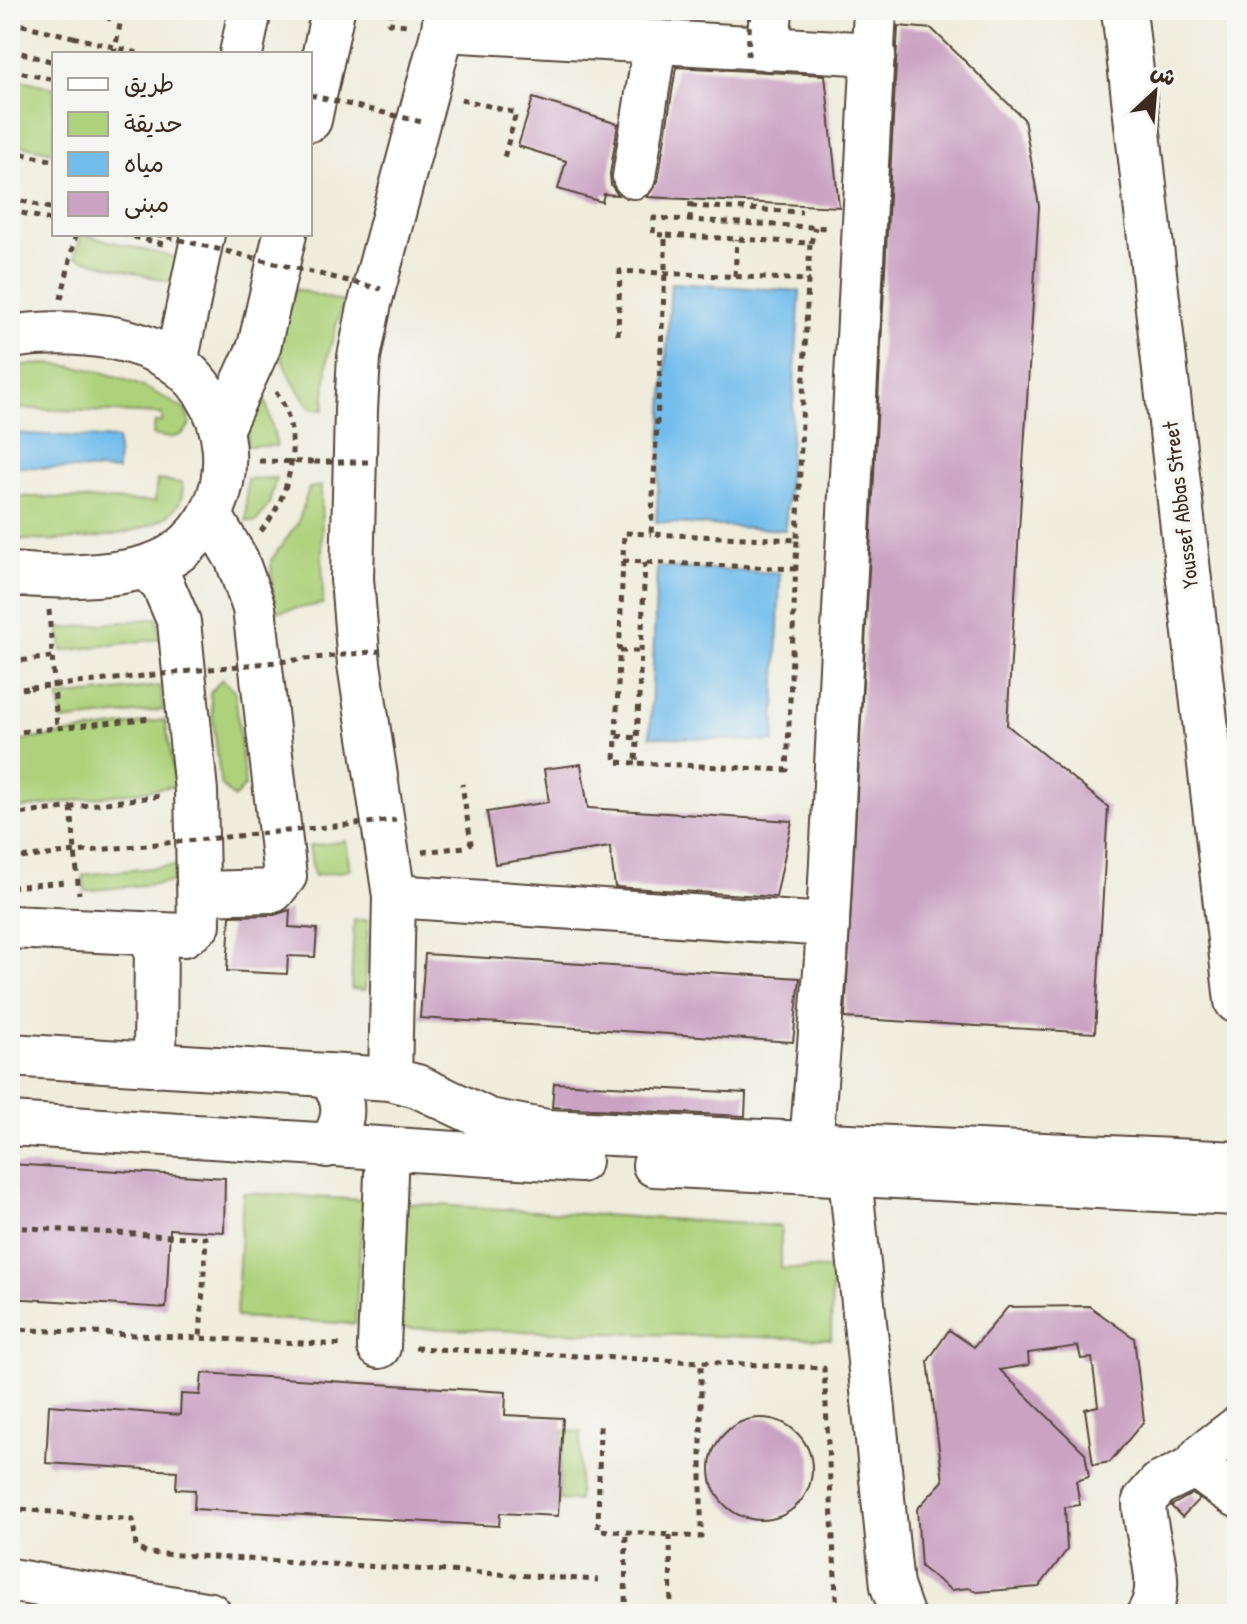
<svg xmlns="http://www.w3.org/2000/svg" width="1247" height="1624" font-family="'Patrick Hand','Playpen Sans Arabic',sans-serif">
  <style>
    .green { fill: #aed27b; stroke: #747e4c; stroke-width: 2 }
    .water { fill: #73bdec; stroke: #577485; stroke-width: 2 }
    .building { fill: #caa3c3 }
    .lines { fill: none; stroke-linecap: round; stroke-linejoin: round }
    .minor-casing { stroke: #56473a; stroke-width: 46 }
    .major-casing { stroke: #56473a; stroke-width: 48 }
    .path { stroke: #56473a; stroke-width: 5; stroke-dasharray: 6 6; stroke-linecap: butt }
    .minor { stroke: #fff; stroke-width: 42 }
    .major { stroke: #fff; stroke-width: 44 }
    .path-bridge { stroke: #56473a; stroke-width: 5; stroke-dasharray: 6 6; stroke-linecap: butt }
    .labels { text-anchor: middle; stroke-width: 7; stroke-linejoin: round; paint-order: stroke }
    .street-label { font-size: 22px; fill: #3b2a1e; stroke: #f6f6f2 }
  </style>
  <rect width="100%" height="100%" fill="#f6f6f2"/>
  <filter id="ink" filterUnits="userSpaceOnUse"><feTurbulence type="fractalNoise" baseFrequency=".0125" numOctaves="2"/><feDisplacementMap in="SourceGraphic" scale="16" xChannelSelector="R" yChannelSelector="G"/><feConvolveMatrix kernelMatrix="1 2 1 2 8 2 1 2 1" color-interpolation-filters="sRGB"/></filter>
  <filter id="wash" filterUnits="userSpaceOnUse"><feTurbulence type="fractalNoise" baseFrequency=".006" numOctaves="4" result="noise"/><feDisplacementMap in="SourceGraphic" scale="32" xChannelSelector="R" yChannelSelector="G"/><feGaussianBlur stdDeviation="1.8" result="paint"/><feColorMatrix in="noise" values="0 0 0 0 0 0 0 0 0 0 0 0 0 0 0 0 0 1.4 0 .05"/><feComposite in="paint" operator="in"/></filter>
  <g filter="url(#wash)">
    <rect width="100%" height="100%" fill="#efecdb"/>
    <g class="green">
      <path d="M10 77 54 88V152L10 143Z"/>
      <path d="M81 234 177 258 171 282 75 257Z"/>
      <path d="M295 289 343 302 328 355 324 410 310 408C273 353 274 351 295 289Z"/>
      <path d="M48 364C99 367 142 382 185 410L190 424C181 441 170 438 153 435L155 422H162V414L10 408V366Z"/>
      <path d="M258 398 266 402 277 446H246L252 403Z"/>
      <path d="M276 478 269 504 256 522 246 521 247 479Z"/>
      <path d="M157 480 182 483C193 542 46 544 10 538V496L155 502Z"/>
      <path d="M321 486 323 604 274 612 271 560 298 523 309 488Z"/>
      <path d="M157 618 160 639 62 651 59 629Z"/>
      <path d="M222 679 235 691 245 786 234 798 221 785 210 693Z"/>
      <path d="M160 686 163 710 62 721 59 697Z"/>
      <path d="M165 720 176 786 10 810V742Z"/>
      <path d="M346 841 350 870 314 876 309 846Z"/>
      <path d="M181 865 183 881 85 891 83 875Z"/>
      <path d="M354 920H368L365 990 351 989Z"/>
      <path d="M243 1193 363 1200 355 1324 236 1317Z"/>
      <path d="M404 1203 781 1226V1268L832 1269 831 1339 401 1328Z"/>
      <path d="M562 1431 581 1432 578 1501 559 1500Z"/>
    </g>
    <g class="water">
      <path d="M671 283 800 291 785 530 656 522Z"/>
      <path d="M10 433 118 439 117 471 10 466Z"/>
      <path d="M657 567 780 573 774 742 650 736Z"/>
    </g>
    <g id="blocks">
      <g class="building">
        <path d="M898 26 932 29 1024 119 1039 206 1007 725 1108 807 1095 1033 845 1018Z"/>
        <path d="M676 67 825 75 839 207 647 197 658 181Z"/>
        <path d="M533 98 618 124 610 174 611 185 618 195 604 194 602 202 558 189 566 161 518 146Z"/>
        <path d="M581 764 588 808 792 821 776 897 615 887 610 847 495 864 487 812 549 802 544 769Z"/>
        <path d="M290 910 289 927 317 929 315 957 288 956 287 974 227 971 230 916 274 915Z"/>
        <path d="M425 954 800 978 793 1042 420 1018Z"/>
        <path d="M554 1083 746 1093 745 1116 552 1107Z"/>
        <path d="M10 1164 225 1178 224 1232 170 1229 166 1308 10 1298Z"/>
        <path d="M1089 1306 1134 1338 1144 1421 1110 1462 1093 1465 1085 1409 1098 1406 1092 1358 1081 1359 1078 1346 1028 1353 1029 1365 1000 1370 1085 1453 1089 1477 1076 1481 1080 1505 1065 1507 1067 1550 1039 1587 977 1592 969 1588 951 1590 921 1567 917 1509 943 1481 928 1361 949 1330 974 1347 1008 1307Z"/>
        <path d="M202 1373 506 1392 505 1415 563 1418 558 1516 500 1513 499 1526 194 1509 195 1490 176 1489 177 1471 46 1463 49 1405 180 1415 181 1394 200 1395Z"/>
        <circle cx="761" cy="1469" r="51"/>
        <path d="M1192 1494 1199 1499 1182 1517 1171 1506Z"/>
      </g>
    </g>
  </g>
  <g filter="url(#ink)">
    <use href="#blocks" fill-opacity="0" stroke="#56473a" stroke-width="2"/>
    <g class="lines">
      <g class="minor-casing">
        <g id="minor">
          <path d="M443 30 874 54"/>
          <path d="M768 49 771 10"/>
          <path d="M241 54 250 10"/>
          <path d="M310 120 333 10"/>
          <path d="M634 177 655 43"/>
          <path d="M10 337C56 330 117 332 159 353 237 390 248 503 176 553 138 580 55 578 10 574"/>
          <path d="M176 363 203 234"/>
          <path d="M221 430 259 347 285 234"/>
          <path d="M201 893 273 891 285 876 254 608 237 560 211 516"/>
          <path d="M394 896 828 925"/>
          <path d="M10 927 184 935 199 924 196 791 179 622 163 585 146 567"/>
          <path d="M10 1055 390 1079 417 1086 489 1120 547 1131 1237 1163"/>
          <path d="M155 1065 156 934"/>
          <path d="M390 1079 394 896 359 664 352 579 356 410 359 357 370 303 443 30 445 10"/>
          <path d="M10 1124 580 1161"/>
          <path d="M811 1144 826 959 875 10"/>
          <path d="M327 1146C347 1122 348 1099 327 1075"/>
          <path d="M654 1165 1237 1194"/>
          <path d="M850 1176 892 1586 902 1614"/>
          <path d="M379 1347 387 1150"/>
          <path d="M1237 1428C1190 1465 1180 1459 1237 1496"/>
          <path d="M10 1580 210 1614"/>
          <path d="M1148 1614C1169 1582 1143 1537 1144 1501L1159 1484 1198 1465"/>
        </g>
      </g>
      <g class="major-casing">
        <path id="major" d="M1124 10 1237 1001"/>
      </g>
      <g class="path">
        <path d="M72 10 111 19"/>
        <path d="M391 10 389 23 407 25"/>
        <path d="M10 22 73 37"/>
        <path d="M10 50 54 62"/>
        <path d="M114 54 123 10"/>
        <path d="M10 70 54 80"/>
        <path d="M461 99 516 113 504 158"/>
        <path d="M10 151 54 161"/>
        <path d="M10 198 54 209"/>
        <path d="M691 206 802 212"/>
        <path d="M10 210 54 221"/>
        <path d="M690 220 691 199"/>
        <path d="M122 234 163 244"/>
        <path d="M664 235 653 234 654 218 828 228"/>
        <path d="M811 243 815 227"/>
        <path d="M735 276 737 239"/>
        <path d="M61 299 76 234"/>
        <path d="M618 335 620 271 808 280 797 540 651 534 665 273V235L810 243 808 280"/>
        <path d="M259 461 314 462"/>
        <path d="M261 531C292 495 305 433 276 392"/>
        <path d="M623 561 796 569"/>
        <path d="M645 562 636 763 787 770 797 540"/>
        <path d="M49 610 57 728"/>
        <path d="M620 651H641"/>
        <path d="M10 662 52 657"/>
        <path d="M10 690 30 688"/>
        <path d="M10 733 152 718"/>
        <path d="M617 736 637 738"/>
        <path d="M636 763 615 762 624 533 651 534"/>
        <path d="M71 807 79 894"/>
        <path d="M10 815 160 796"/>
        <path d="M422 852 465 847 471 843 462 784"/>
        <path d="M10 859 57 854"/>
        <path d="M10 887 66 882"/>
        <path d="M10 1227 206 1238 200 1338"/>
        <path d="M10 1329 345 1345"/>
        <path d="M415 1348 824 1368 837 1614"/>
        <path d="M600 1426 598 1530 701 1537V1362"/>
        <path d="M10 1508 133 1520 136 1547 146 1553 598 1580"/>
        <path d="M670 1535 671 1614"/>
        <path d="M625 1614 626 1532"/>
      </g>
      <use href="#minor" class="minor"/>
      <use href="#major" class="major"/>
      <g class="path-bridge">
        <path d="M73 37 142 54"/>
        <path d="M748 56 750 10"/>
        <path d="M310 95 426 123"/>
        <path d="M156 234 381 289"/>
        <path d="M314 462H369"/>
        <path d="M30 688 381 651"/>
        <path d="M57 854 396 820"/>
      </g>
    </g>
  </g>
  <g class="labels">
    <g class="street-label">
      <text transform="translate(1180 505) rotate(-97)" y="8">Youssef Abbas Street</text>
    </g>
  </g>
  <rect width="1247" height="1624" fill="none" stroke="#f6f6f2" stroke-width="40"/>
  <rect x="52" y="52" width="260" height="184" fill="#f6f6f2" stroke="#aba49d" stroke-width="2"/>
  <rect x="68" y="78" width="40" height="12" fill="#ffffff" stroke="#aba49d" stroke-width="2"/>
  <text x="124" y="92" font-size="24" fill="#3b2a1e">طريق</text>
  <rect x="68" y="112" width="40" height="24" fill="#aed27b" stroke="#aba49d" stroke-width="2"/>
  <text x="124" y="132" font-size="24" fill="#3b2a1e">حديقة</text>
  <rect x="68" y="152" width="40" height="24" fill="#73bdec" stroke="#aba49d" stroke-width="2"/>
  <text x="124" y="172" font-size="24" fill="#3b2a1e">مياه</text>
  <rect x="68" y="192" width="40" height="24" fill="#caa3c3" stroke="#aba49d" stroke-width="2"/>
  <text x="124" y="212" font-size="24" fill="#3b2a1e">مبنى</text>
  <g transform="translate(1155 92) rotate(26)" stroke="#f6f6f2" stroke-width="6" paint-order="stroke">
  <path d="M0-6L14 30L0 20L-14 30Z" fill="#3b2a1e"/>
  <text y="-12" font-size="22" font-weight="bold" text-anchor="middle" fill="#3b2a1e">ش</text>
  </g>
</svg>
